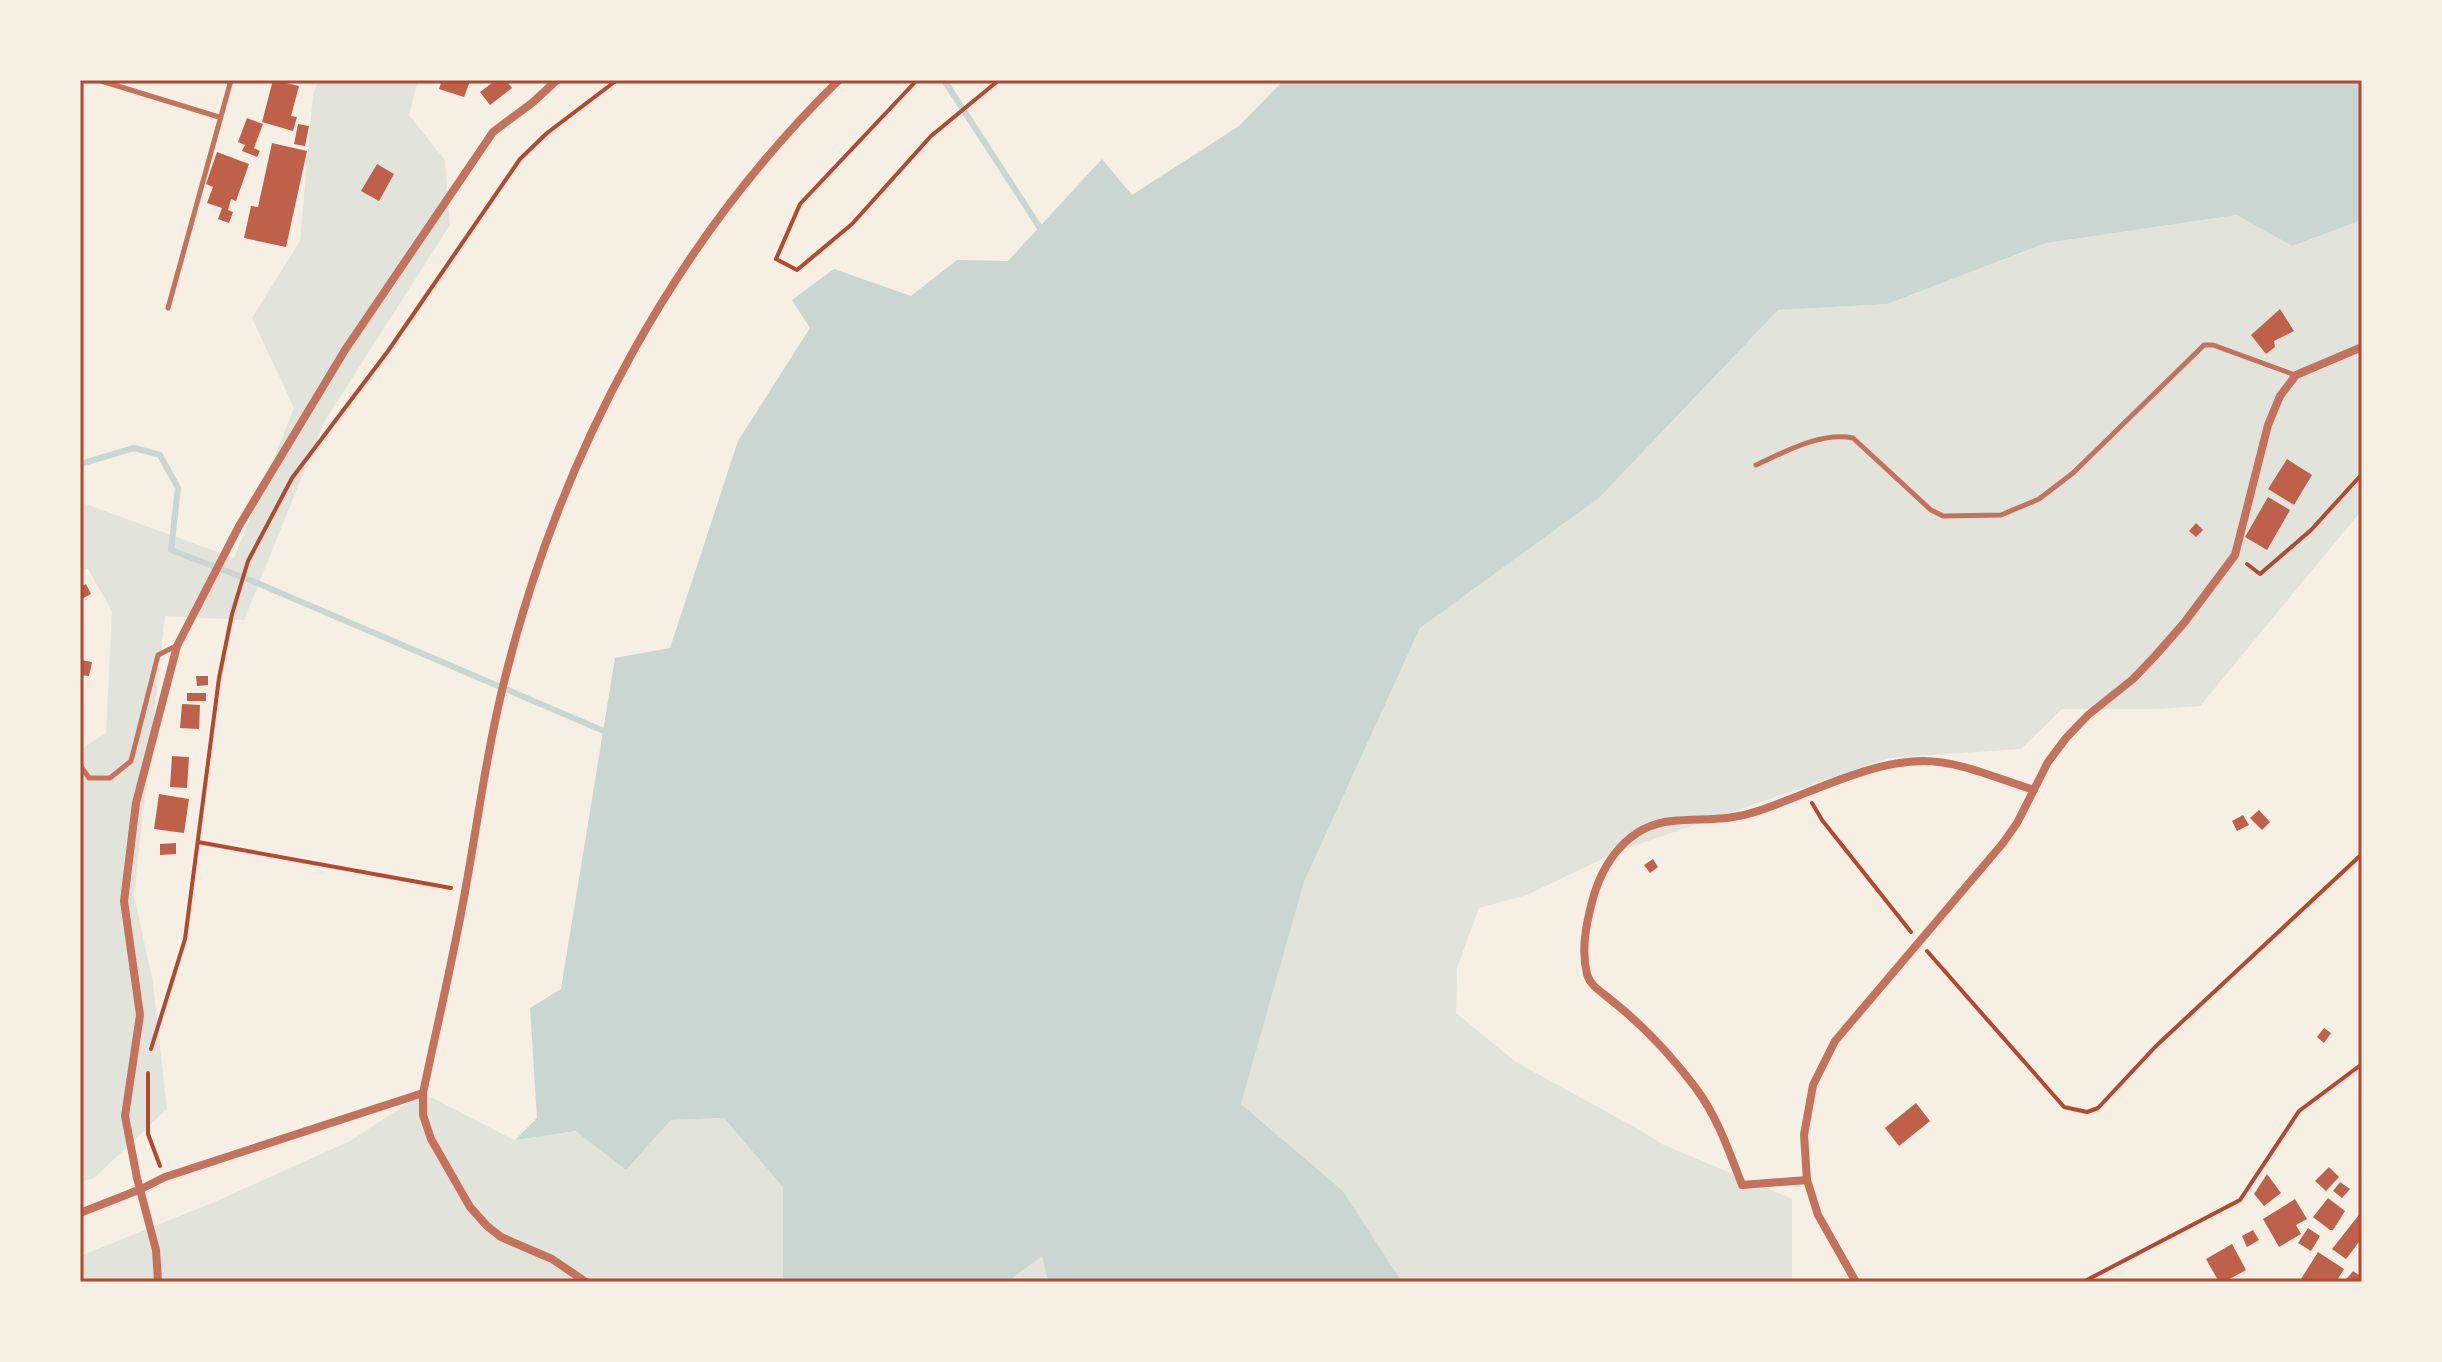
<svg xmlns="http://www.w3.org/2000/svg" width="2442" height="1362" font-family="'Fira Sans Condensed',sans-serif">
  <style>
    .green { fill: #e2e4dc }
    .water { fill: #c9d6d2 }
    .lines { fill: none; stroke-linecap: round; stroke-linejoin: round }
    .stream { stroke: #c9d6d2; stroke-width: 6 }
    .building { fill: #bf614a }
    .path { stroke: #b5482f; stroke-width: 4 }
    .service { stroke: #c5725c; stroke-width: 5 }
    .minor { stroke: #c5725c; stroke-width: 8 }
    .neatline { fill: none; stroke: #b5482f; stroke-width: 3 }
  </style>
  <rect width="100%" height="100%" fill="#f6efe4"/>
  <g class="green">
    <path d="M319 80H418L409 115 445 160 450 225 324 422 244 620 165 616 134 895 153 983 167 1109 94 1178 80 1182V750L106 733 112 611 88 569 80 570V502L234 558 294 408 252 318 300 241 313 94Z"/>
    <path d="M2237 215 2292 246 2362 220V510L2200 706 2158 709H2062L2021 749 1889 758 1619 851 1527 895 1479 908 1457 968 1456 1013 1516 1062 1640 1130 1662 1144 1792 1199V1282H1402L1343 1191 1241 1104 1304 882 1420 628 1599 498 1778 310 1887 304 2046 243Z"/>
    <path d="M423 1093 514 1140 577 1131 626 1170 671 1120 724 1118 783 1186V1282H80V1256L212 1203 350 1141Z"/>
    <path d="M1042 1256 1048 1282H1007Z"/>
  </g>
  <path class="water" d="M1284 80H2362V220L2292 246 2237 215 2046 243 1887 304 1778 310 1599 498 1420 628 1304 882 1241 1104 1343 1191 1402 1282H1048L1042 1256 1007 1282H783V1187L724 1118 671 1120 626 1170 576 1131 515 1140 537 1118 530 1008 561 989 615 658 670 648 738 441 810 328 792 300 834 269 911 296 957 260 1008 261 1102 159 1132 195 1239 126Z"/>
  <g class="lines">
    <g class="stream">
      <path d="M944 80 1042 231"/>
      <path d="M80 464 134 448 160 455 178 488 171 550 250 580 611 734"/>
    </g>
  </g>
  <g class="building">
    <path d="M273 80 299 86 291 116 297 117 293 131 262 122Z"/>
    <path d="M442 80 470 81 464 97 439 89Z"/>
    <path d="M496 80H506L512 88 490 105 480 92Z"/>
    <path d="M247 118 263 124 254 148 260 151 257 157 242 151 245 145 238 142Z"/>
    <path d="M298 124 309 126 305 146 294 144Z"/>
    <path d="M272 143 307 151 286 247 244 238 251 206 258 207Z"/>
    <path d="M217 152 249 164 236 201 231 199 228 210 233 212 229 223 218 219 222 208 207 203 213 187 206 184Z"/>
    <path d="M377 164 394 174 379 201 361 191Z"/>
    <path d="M2280 309 2294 331 2274 341 2275 347 2266 354 2251 335Z"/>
    <path d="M2287 459 2312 475 2294 505 2268 489Z"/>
    <path d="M2268 497 2290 510 2267 550 2245 537Z"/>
    <path d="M2196 523 2203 530 2196 537 2189 531Z"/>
    <path d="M86 584 91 594 80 600V587Z"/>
    <path d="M81 660 92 662 89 676 80 675Z"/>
    <path d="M196 676H208V685L197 686Z"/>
    <rect x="187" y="693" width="19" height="8"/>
    <path d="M182 704 200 705 199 729 180 728Z"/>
    <path d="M172 756 189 757 187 788 170 787Z"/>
    <path d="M159 794 189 799 184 833 154 829Z"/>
    <path d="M2259 810 2270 822 2262 830 2250 818Z"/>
    <path d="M2243 815 2249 825 2237 831 2232 821Z"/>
    <path d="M176 843V854L160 855V844Z"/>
    <path d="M1653 859 1658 867 1650 873 1644 865Z"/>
    <path d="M2324 1028 2331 1033 2324 1043 2317 1037Z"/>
    <path d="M1916 1103 1930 1121 1899 1146 1885 1128Z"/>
    <path d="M2329 1167 2339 1177 2326 1191 2315 1181Z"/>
    <path d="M2267 1174 2281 1193 2264 1206 2254 1194Z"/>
    <path d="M2340 1182 2350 1189 2342 1198 2333 1191Z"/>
    <path d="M2328 1198 2345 1211 2333 1230H2330L2313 1217Z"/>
    <path d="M2295 1199 2307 1219 2296 1225 2301 1234 2279 1247 2263 1219Z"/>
    <path d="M2362 1211V1238L2346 1259 2332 1249Z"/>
    <path d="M2308 1228 2320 1236 2311 1251 2298 1243Z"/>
    <path d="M2253 1230 2259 1240 2247 1247 2242 1236Z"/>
    <path d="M2232 1244 2246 1270 2224 1282H2219L2206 1259Z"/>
    <path d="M2318 1252 2344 1269 2336 1282H2306L2301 1279Z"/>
    <path d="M2353 1271 2362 1277V1282H2344Z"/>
  </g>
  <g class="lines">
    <g class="path">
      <path d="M917 80 800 204 776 259 797 270 852 224 931 136 999 80"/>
      <path d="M2247 564 2260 574 2311 530 2362 474"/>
      <path d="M1812 803 1822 820 1911 932"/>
      <path d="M198 842 451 888"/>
      <path d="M1927 951 2064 1107 2087 1112 2098 1108 2156 1046 2362 854"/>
      <path d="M151 1049 185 939 219 678 232 614 248 561 292 478 388 351 520 159 547 133 617 80"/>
      <path d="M148 1073V1134L160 1166"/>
      <path d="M2083 1282 2240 1200 2299 1111 2362 1064"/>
    </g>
    <g class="service">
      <path d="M98 80 219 117"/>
      <path d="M168 308 231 80"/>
      <path d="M1756 465C1784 452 1822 431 1853 438L1931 510 1943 516 2001 515 2039 499 2073 473 2204 345H2213L2295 375"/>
      <path d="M80 765 89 778H110L131 761 158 655 176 646"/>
    </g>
    <g class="minor">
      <path d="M1807 1180 1742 1185C1729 1151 1717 1116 1695 1087 1670 1054 1643 1025 1611 1000 1602 992 1590 986 1587 974 1581 950 1586 925 1592 902 1602 863 1628 825 1672 821 1705 818 1727 822 1761 810 1811 793 1870 761 1923 761 1960 761 1998 779 2034 790"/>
      <path d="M80 1213 141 1189 165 1177 423 1093"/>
      <path d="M158 1282 156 1250 137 1178 125 1116 140 1015 124 901 136 803 177 646 239 526 345 350 493 132 532 103 557 80"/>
      <path d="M586 1282 552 1259 501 1237 487 1226 470 1207 431 1139 423 1115V1093C437 1026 453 959 465 892 478 820 487 749 505 678 560 455 674 241 839 80"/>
      <path d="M1856 1282 1818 1215 1807 1180 1804 1135 1813 1085 1835 1041 2003 843 2017 823 2048 762 2066 738 2088 715 2133 679 2155 656 2184 623 2235 555 2268 425 2280 396 2296 375 2362 347"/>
    </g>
  </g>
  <rect width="2442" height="1362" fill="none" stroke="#f6efe4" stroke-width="164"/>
  <rect x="82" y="82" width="2278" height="1198" class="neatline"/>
</svg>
